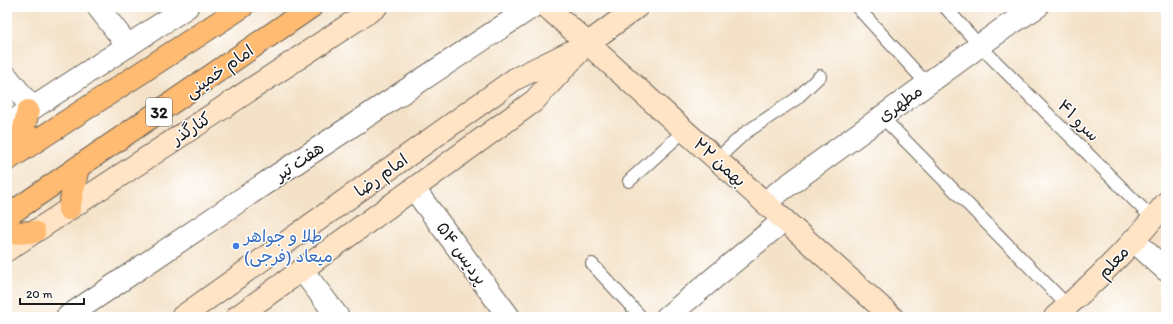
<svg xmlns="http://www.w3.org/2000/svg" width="1173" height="324" font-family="Itim,'Playpen Sans Arabic',sans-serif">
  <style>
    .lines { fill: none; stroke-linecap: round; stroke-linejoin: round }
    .service-casing { stroke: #686158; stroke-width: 14 }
    .minor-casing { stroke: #686158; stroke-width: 24 }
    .tertiary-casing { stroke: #686158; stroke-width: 24 }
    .secondary-casing { stroke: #686158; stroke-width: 24 }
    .trunk-casing { stroke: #686158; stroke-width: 24 }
    .service { stroke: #fff; stroke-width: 12 }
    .minor { stroke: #fff; stroke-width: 22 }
    .tertiary { stroke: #fff; stroke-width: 22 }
    .secondary { stroke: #ffe4c6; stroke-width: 22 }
    .trunk { stroke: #ffbb71; stroke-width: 22 }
    .shop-dot { fill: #3f7fe0; stroke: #fff; stroke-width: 1.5 }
    .labels { text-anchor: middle; stroke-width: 3; stroke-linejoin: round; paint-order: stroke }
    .shield { fill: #fff; stroke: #606060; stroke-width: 1 }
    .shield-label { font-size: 16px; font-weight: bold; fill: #1c1c1c }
    .street-label { font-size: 17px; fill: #1c1c1c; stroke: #fff }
    .shop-label { font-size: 17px; fill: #366cbe; stroke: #fff; text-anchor: start }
  </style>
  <rect width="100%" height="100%" fill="#fff"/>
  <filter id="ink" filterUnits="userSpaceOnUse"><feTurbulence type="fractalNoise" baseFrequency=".025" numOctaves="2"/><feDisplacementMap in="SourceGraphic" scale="8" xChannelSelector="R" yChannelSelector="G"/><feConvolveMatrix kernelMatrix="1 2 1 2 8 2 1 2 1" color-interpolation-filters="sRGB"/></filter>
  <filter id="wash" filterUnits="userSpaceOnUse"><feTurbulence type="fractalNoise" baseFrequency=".012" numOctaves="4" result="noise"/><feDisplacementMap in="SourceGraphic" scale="16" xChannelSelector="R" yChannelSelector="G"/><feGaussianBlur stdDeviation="0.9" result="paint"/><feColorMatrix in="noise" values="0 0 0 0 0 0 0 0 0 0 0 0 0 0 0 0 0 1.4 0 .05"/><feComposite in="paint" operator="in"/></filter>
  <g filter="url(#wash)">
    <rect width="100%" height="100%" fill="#f4e2c8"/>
  </g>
  <g filter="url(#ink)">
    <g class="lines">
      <g class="service-casing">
        <g id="service">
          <path d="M857 7 927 84"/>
          <path d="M945 7 980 46 1153 219"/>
          <path d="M882 117 1068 306"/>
          <path d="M717 159 745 133 796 99 820 76"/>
          <path d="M629 181 685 130"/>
          <path d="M592 264 641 317"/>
        </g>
      </g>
      <g class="minor-casing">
        <g id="minor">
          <path d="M98 7 128 46"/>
          <path d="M7 77 32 108"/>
          <path d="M414 189 509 317"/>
          <path d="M765 202 1004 28 1037 7"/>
          <path d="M1133 240 1166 270"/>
          <path d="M302 270 338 317"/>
          <path d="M67 317 276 176 532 7"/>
          <path d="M667 317 784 220"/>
        </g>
      </g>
      <g class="tertiary-casing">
        <path id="tertiary" d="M7 125 187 7"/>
      </g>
      <g class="secondary-casing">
        <g id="secondary">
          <path d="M547 7 892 317"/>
          <path d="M7 250 376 7"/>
          <path d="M182 317 515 79 587 44 637 7"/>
          <path d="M237 317 534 101 578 53"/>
          <path d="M1055 317C1095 282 1133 244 1166 203"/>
        </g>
      </g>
      <g class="trunk-casing">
        <g id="trunk">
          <path d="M18 153 28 111"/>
          <path d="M7 160 242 7"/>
          <path d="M69 209 78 167"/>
          <path d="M7 216 311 7"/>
          <path d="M7 233 34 232"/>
        </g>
      </g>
      <use href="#service" class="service"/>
      <use href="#minor" class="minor"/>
      <use href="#tertiary" class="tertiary"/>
      <use href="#secondary" class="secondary"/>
      <use href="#trunk" class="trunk"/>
    </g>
  </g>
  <circle class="shop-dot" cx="236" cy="246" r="4"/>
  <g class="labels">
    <rect class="shield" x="146" y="98" width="26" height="28" rx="3"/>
    <g class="shield-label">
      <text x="159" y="118">32</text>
    </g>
    <g class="street-label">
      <text transform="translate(219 71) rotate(-35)" y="6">امام خمینی</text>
      <text transform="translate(900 103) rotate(-36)" y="6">مطهری</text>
      <text transform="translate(1079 120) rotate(45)" y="6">سرو ۴۱</text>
      <text transform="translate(191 128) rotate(-33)" y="6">کنارگذر</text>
      <text transform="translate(299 161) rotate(-34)" y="6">هفت تیر</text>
      <text transform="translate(720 162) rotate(42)" y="6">۲۲ بهمن</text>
      <text transform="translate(381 175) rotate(-36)" y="6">امام رضا</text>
      <text transform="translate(462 253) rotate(54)" y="6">پردیس ۵۴</text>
      <text transform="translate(1113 262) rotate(-47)" y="6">معلم</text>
    </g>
    <g class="shop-label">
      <text x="244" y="242">طلا و جواهر<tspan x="244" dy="20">میعاد (فرجی)</tspan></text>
    </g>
  </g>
  <rect width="1173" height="324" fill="none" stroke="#fff" stroke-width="24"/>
  <path d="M20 298v6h64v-6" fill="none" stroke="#1c1c1c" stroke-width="2"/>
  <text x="26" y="298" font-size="12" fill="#1c1c1c" stroke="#ffffff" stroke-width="3" paint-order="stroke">20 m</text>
</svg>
